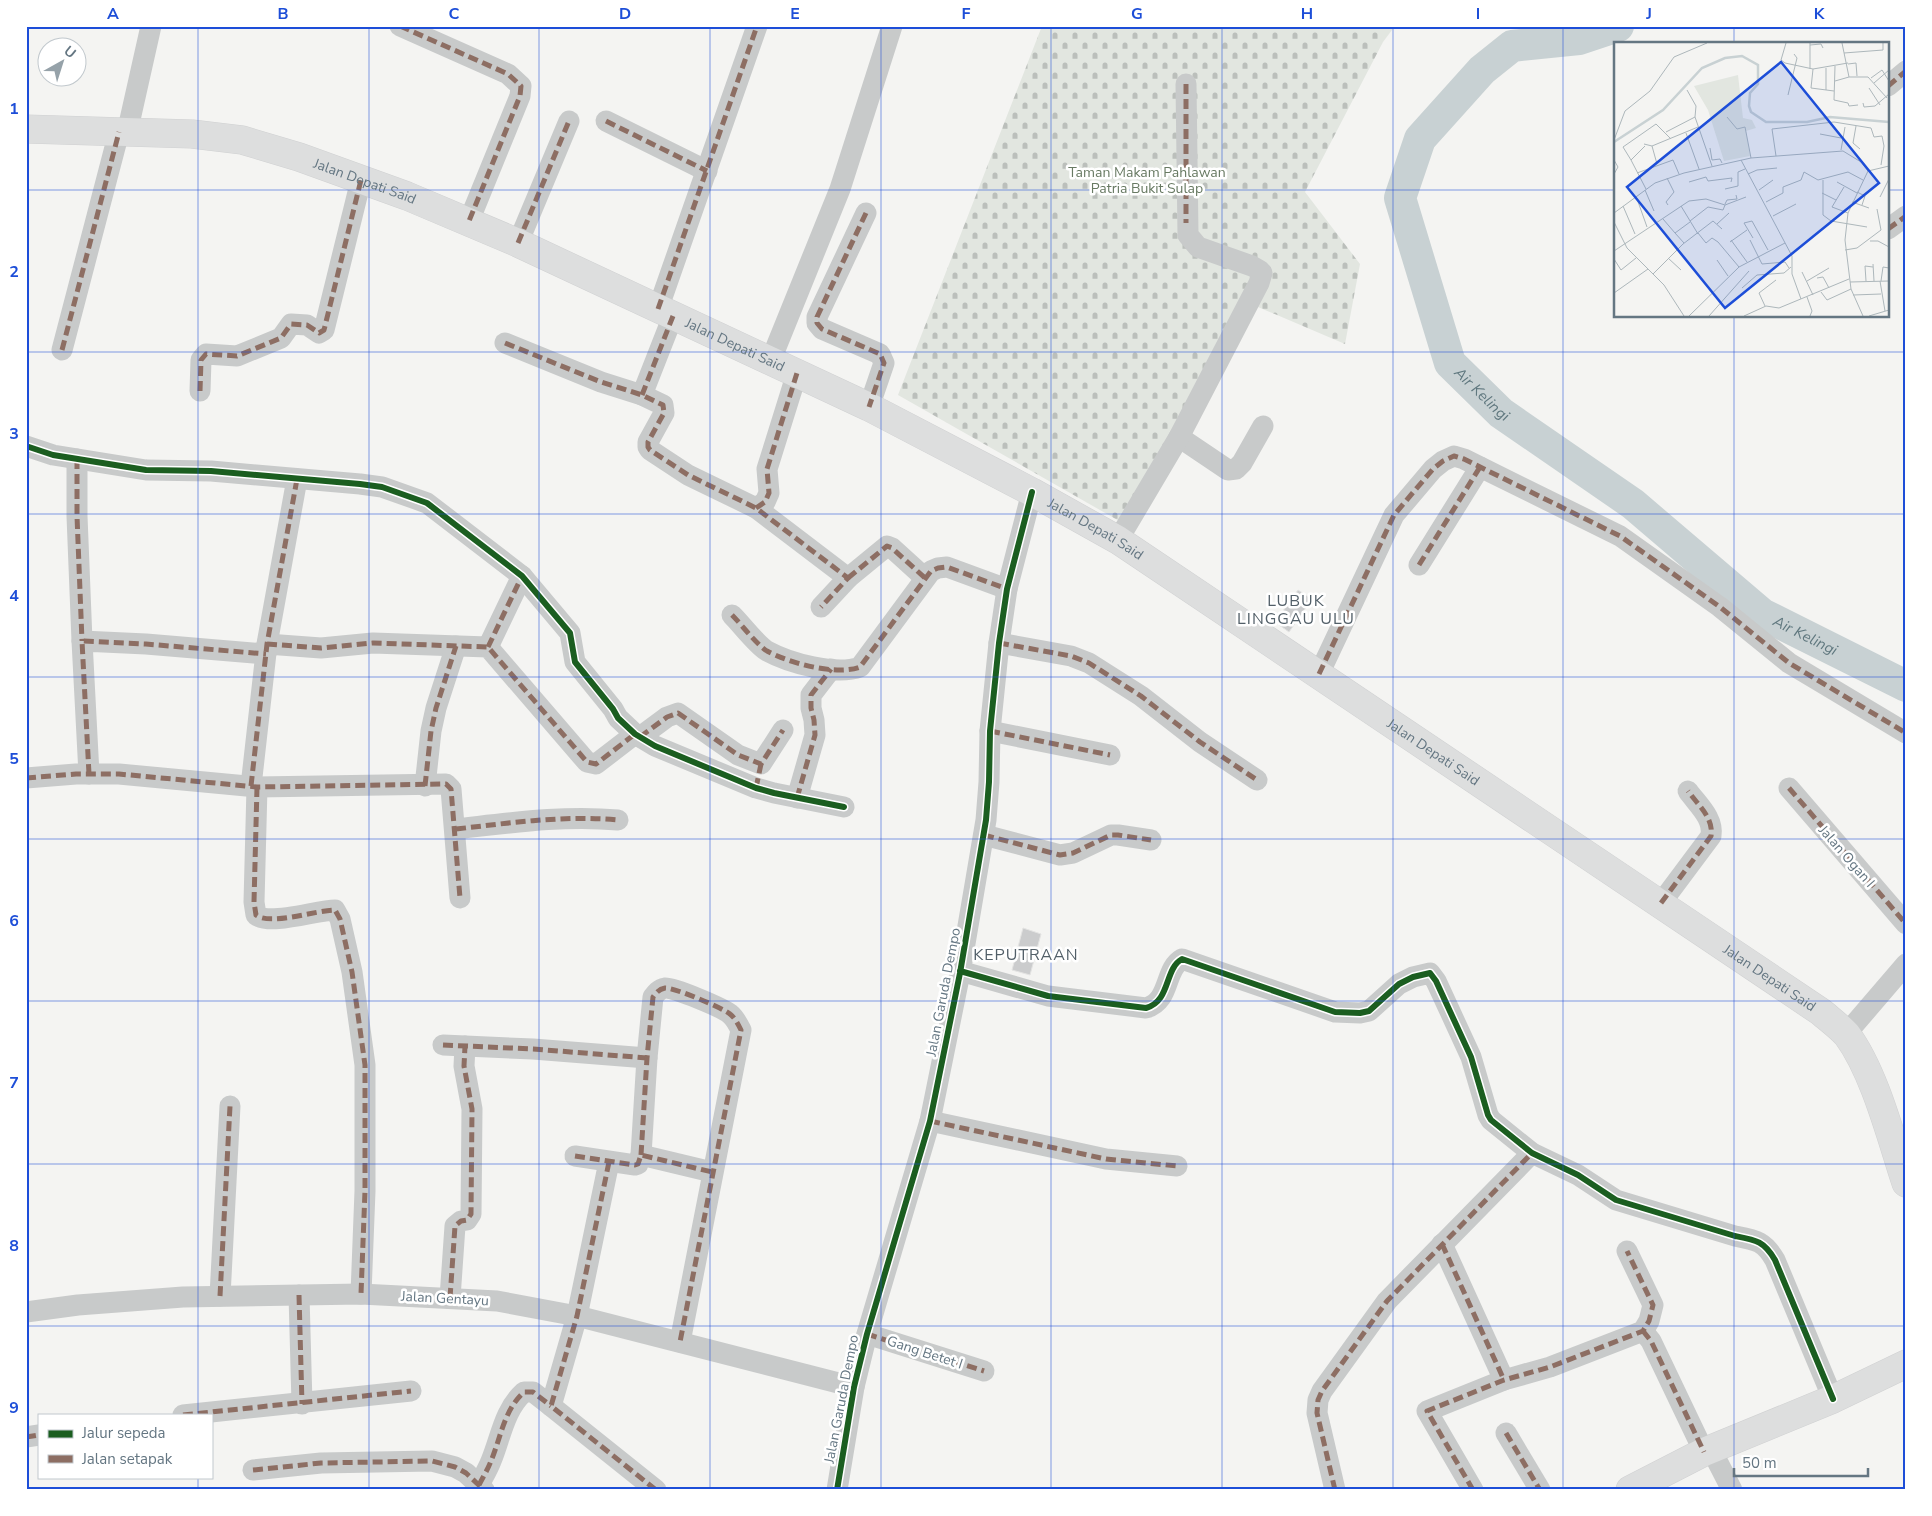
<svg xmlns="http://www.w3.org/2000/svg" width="1932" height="1516" font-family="'Nunito Sans',sans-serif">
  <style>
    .cemetery { fill: url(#cemetery-stones) }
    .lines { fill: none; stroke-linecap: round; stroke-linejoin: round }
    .river { stroke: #c8d1d3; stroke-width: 32 }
    .building { fill: #cbcccd; stroke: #e3e3e2 }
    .secondary-casing { stroke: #d0d1d2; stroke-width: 29 }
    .minor { stroke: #c8caca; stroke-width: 21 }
    .secondary { stroke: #dddede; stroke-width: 28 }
    .quiet { stroke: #8d6e63; stroke-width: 5; stroke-dasharray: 10 5; stroke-linecap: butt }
    .cycleway-casing { stroke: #fff; stroke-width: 9 }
    .cycleway { stroke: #1b5e20; stroke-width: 6 }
    .grid { fill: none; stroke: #1d4ed8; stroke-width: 1; stroke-opacity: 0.55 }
    .labels { text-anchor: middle; stroke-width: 5; stroke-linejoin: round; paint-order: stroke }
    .park-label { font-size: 14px; fill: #687a63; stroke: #fff }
    .street-label { font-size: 14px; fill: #647682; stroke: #fff }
    .water-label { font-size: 15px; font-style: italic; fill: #60787f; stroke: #fff }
    .quarter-label { font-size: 16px; letter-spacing: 1px; fill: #525f68; stroke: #fff }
    .inset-river { fill: none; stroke: #c8d1d3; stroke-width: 2.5 }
    .inset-road { fill: none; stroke: #adb7bb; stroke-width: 1 }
    .view { fill: #1d4ed8; fill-opacity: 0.15; stroke: #1d4ed8; stroke-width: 2.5 }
    .inset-edge { fill: none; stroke: #647682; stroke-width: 2.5 }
    .neatline { fill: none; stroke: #1d4ed8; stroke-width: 2 }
    .grid-label { font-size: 16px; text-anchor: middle; font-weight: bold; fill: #1d4ed8 }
  </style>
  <defs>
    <pattern id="cemetery-stones" width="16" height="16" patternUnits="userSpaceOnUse" patternTransform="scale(1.25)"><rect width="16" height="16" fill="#e2e6e0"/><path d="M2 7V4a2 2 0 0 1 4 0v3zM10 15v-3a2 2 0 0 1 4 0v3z" fill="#bbbfbb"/></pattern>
  </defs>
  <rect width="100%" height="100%" fill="#f4f4f2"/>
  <path class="cemetery" d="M1042 26H1395L1383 42 1305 192 1360 264 1345 344 1244 301 1121 522 898 395Z"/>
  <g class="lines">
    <path class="river" id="s1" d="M1618 26 1579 39 1512 46 1482 70 1420 139 1400 198 1450 363 1501 413 1633 504 1762 614 1906 686"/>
  </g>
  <g class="building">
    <path d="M1298 590 1312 599 1289 632 1275 622Z"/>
    <path d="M1023 928 1041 934 1030 975 1012 970Z"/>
  </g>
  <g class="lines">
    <g class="secondary-casing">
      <g id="secondary">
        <path id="s2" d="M26 129 192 134 242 140 299 157 407 196 518 243 869 407 1032 492 1118 540 1821 1012C1829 1019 1840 1027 1847 1035 1875 1073 1891 1138 1906 1183"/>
        <path d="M1630 1490 1704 1452 1833 1399 1906 1364"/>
      </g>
    </g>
    <g class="minor">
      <path d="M400 26 508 74 521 86 520 96 469 221"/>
      <path d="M1888 86 1906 71"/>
      <path d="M606 121 707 171"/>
      <path d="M127 133 151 26"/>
      <path d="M866 213 817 317V323L822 329 880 354 884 363 869 407"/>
      <path d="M1888 229 1906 216"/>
      <path d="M518 243 569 121"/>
      <path d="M658 309 757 26"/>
      <path d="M505 343 601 382 642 395 663 405 664 413 648 442V447L650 450 688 475 756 508 848 578 821 607"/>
      <path d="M62 350 119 132"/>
      <path d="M770 362 840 189 892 26"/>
      <path d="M200 391 201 360 206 354 237 356 281 338 291 324 307 325 319 333 324 330 361 180"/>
      <path d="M642 395 673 316"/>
      <path d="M1179 437 1228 470 1236 469 1242 463 1263 426"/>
      <path d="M26 446 53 455 146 470 211 471 360 484 382 487 427 503 522 576 570 633 575 662 613 709 618 718 635 734 655 746 756 788 774 793 844 807"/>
      <path d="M77 459V516L82 641"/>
      <path d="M756 508 765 502 769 493 767 469 797 373"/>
      <path d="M1118 540 1179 437 1259 283 1262 273 1259 270 1252 266 1198 247 1188 235 1186 84"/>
      <path d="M1419 565 1480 467"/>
      <path d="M848 578 887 546 892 548 925 578"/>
      <path d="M732 615C742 625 756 644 767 651 789 663 836 676 860 667L931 571 938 568 947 567 1007 589"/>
      <path d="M999 643 1071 656 1089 663 1141 696 1200 742 1257 780"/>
      <path d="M267 644 321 648 373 643 488 647 587 762 596 764 635 734"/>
      <path d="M488 647 522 576"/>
      <path d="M1319 674 1394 515 1433 469 1443 461 1454 456 1464 459 1620 536 1720 607 1789 663 1906 733"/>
      <path d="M990 731 1110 755"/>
      <path d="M640 737 667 717 678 713 738 755 761 764 783 730"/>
      <path d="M89 774 82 641 146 644 266 654"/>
      <path d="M26 778 76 774H119L257 787 446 784 451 789 460 898"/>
      <path d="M251 786 267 644 297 479"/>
      <path d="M425 786 431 731 436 708 456 646"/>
      <path d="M257 787 254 902 256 915C270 926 317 910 335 910L340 919 352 972 365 1065V1191L361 1294"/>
      <path d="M1789 788 1906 924"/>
      <path d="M797 798 815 735 814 720 811 708V695L831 669"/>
      <path d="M456 829C510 823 563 815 618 820"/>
      <path d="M984 835 1060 855 1073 853 1111 835H1118L1151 840"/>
      <path d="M1661 903 1711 836C1714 818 1698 805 1688 791"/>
      <path d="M960 971 1048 996 1146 1008C1171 1001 1164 969 1182 959L1335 1012 1360 1013 1369 1011 1399 984 1413 977 1430 973 1436 981 1471 1057 1488 1115 1491 1120 1532 1153 1578 1175 1616 1200 1735 1236C1756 1240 1764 1241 1775 1260L1833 1399"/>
      <path d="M1846 1034 1906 964"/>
      <path d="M443 1045 533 1049 647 1058"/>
      <path d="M930 1121 1106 1159 1177 1166"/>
      <path d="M641 1155 647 1058 653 997C656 993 659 989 665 988 673 987 723 1008 730 1014 735 1018 738 1024 741 1030L680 1342"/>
      <path d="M575 1156 635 1165 638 1164 641 1155 712 1172"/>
      <path d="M609 1162 577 1316 551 1406 656 1490"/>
      <path d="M1442 1244 1504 1380"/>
      <path d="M299 1295 302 1404"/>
      <path d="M220 1296 230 1106"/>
      <path d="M450 1298 455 1226 461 1221 467 1220 471 1214 472 1109 464 1066 465 1046"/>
      <path d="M26 1312 78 1305 183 1297 361 1294 497 1301 577 1316 854 1387"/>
      <path d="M1643 1331 1651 1341 1704 1452"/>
      <path d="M867 1334 984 1371"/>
      <path d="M183 1415 411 1391"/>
      <path d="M1506 1433 1540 1490"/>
      <path d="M26 1437 39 1435"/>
      <path d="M1711 1449 1732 1490"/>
      <path d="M253 1470 321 1463 432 1461 455 1467 466 1473 484 1490"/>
      <path d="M479 1485C483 1477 488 1469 491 1461 501 1437 504 1410 524 1392H533L551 1406"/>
      <path d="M837 1490 854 1387 867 1334 930 1121 960 973 986 820 989 782 990 731 999 643 1007 589 1032 492"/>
      <path d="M1335 1490 1317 1413 1318 1400 1322 1391 1387 1301 1532 1153"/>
      <path d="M1473 1490 1427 1411 1504 1380 1550 1367 1643 1331 1649 1321 1653 1305 1627 1251"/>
    </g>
    <use href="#secondary" class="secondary"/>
    <g class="quiet">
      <path d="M400 26 508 74 521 86 520 96 469 221"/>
      <path d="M1186 84V223"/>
      <path d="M1888 86 1906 71"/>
      <path d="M606 121 707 171"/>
      <path d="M866 213 817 317V323L822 329 880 354 884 363 869 407"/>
      <path d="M1888 229 1906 216"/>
      <path d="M518 243 569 121"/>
      <path d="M658 309 757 26"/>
      <path d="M505 343 601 382 642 395 663 405 664 413 648 442V447L650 450 688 475 756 508 848 578 821 607"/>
      <path d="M62 350 119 132"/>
      <path d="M200 391 201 360 206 354 237 356 281 338 291 324 307 325 319 333 324 330 361 180"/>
      <path d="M642 395 673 316"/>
      <path d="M77 459V516L82 641"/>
      <path d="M756 508 765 502 769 493 767 469 797 373"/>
      <path d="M1419 565 1480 467"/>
      <path d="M848 578 887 546 892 548 925 578"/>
      <path d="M732 615C742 625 756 644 767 651 789 663 836 676 860 667L931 571 938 568 947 567 1007 589"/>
      <path d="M999 643 1071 656 1089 663 1141 696 1200 742 1257 780"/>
      <path d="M267 644 321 648 373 643 488 647 587 762 596 764 635 734"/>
      <path d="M488 647 522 576"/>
      <path d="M1319 674 1394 515 1433 469 1443 461 1454 456 1464 459 1620 536 1720 607 1789 663 1906 733"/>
      <path d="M990 731 1110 755"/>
      <path d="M640 737 667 717 678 713 738 755 761 764 783 730"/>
      <path d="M89 774 82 641 146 644 266 654"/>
      <path d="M26 778 76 774H119L257 787 446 784 451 789 460 898"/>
      <path d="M251 786 267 644 297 479H301"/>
      <path d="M425 786 431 731 436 708 456 646"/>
      <path d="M257 787 254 902 256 915C270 926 317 910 335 910L340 919 352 972 365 1065V1191L361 1294"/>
      <path d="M756 788 761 764"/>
      <path d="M1789 788 1906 924"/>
      <path d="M797 798 815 735 814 720 811 708V695L831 669"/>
      <path d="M456 829C510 823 563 815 618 820"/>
      <path d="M984 835 1060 855 1073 853 1111 835H1118L1151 840"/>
      <path d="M1661 903 1711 836C1714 818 1698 805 1688 791"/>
      <path d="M443 1045 533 1049 647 1058"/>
      <path d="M930 1121 1106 1159 1177 1166"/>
      <path d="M641 1155 647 1058 653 997C656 993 659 989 665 988 673 987 723 1008 730 1014 735 1018 738 1024 741 1030L680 1342"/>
      <path d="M575 1156 635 1165 638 1164 641 1155 712 1172"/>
      <path d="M609 1162 577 1316 551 1406 656 1490"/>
      <path d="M1442 1244 1504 1380"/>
      <path d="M299 1295 302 1404"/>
      <path d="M220 1296 230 1106"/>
      <path d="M450 1298 455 1226 461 1221 467 1220 471 1214 472 1109 464 1066 465 1046"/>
      <path d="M1643 1331 1651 1341 1704 1452"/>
      <path d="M867 1334 984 1371"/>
      <path d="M183 1415 411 1391"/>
      <path d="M1506 1433 1540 1490"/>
      <path d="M26 1437 39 1435"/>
      <path d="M253 1470 321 1463 432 1461 455 1467 466 1473 484 1490"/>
      <path d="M479 1485C483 1477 488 1469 491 1461 501 1437 504 1410 524 1392H533L551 1406"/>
      <path d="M1335 1490 1317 1413 1318 1400 1322 1391 1387 1301 1532 1153"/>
      <path d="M1473 1490 1427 1411 1504 1380 1550 1367 1643 1331 1649 1321 1653 1305 1627 1251"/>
    </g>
    <g class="cycleway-casing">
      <g id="cycleway">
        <path d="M26 446 53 455 146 470 211 471 360 484 382 487 427 503 522 576 570 633 575 662 613 709 618 718 635 734 655 746 756 788 774 793 844 807"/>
        <path d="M960 971 1048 996 1146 1008C1171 1001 1164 969 1182 959L1335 1012 1360 1013 1369 1011 1399 984 1413 977 1430 973 1436 981 1471 1057 1488 1115 1491 1120 1532 1153 1578 1175 1616 1200 1735 1236C1756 1240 1764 1241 1775 1260L1833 1399"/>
        <path d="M837 1490 854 1387 867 1334 930 1121 960 973 986 820 989 782 990 731 999 643 1007 589 1032 492"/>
      </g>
    </g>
    <use href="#cycleway" class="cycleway"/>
  </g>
  <path class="grid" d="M198 26V1415M369 26V1490M539 26V1490M710 26V1490M881 26V1490M1051 26V1490M1222 26V1490M1393 26V1490M1563 26V1490M1734 26V44M26 190H1616M1888 190H1906M1734 316V1490M26 352H1906M26 514H1906M26 677H1906M26 839H1906M26 1001H1906M26 1164H1906M26 1326H1906M198 1477V1490"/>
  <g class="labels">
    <g class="park-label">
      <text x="1147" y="177">Taman Makam Pahlawan<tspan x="1147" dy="16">Patria Bukit Sulap</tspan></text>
    </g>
    <g class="street-label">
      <text dy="5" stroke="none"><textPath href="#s2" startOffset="346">Jalan Depati Said</textPath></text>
      <text dy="5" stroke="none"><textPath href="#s2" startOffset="751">Jalan Depati Said</textPath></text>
      <text dy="5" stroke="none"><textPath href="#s2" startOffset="1156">Jalan Depati Said</textPath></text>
      <text dy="5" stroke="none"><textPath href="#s2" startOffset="1561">Jalan Depati Said</textPath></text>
      <text transform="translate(1847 856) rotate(49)" y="5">Jalan Ogan I</text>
      <text dy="5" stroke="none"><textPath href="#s2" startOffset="1966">Jalan Depati Said</textPath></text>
      <text transform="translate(943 992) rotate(-79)" y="5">Jalan Garuda Dempo</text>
      <text transform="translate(445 1298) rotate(3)" y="5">Jalan Gentayu</text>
      <text transform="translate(925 1352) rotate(18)" y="5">Gang Betet I</text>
      <text transform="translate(841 1399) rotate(-79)" y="5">Jalan Garuda Dempo</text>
    </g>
    <g class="water-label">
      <text dy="5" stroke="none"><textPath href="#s1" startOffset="519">Air Kelingi</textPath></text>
      <text dy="5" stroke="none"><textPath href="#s1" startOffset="924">Air Kelingi</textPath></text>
    </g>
    <g class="quarter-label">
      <text x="1296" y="606">LUBUK<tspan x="1296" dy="18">LINGGAU ULU</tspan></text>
      <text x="1026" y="960">KEPUTRAAN</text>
    </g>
  </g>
  <g transform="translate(1614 42)">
    <rect width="275" height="275" fill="#f4f4f2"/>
    <path d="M124 33 129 76 138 78 142 86 132 89 136 114 110 119 94 68 80 44Z" fill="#e2e6e0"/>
    <path class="inset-river" d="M0 100 49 68 88 26 111 16 128 14 144 23V42L136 51 135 64 137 70 152 80H193L216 75 275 80"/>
    <path class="inset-road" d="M172 1 167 18 171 21 199 27 234 21M228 1 235 35M196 3 207 2 209 6M230 11 269 8V1M234 22 242 21 243 34M221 24 220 58 234 61 235 64 244 63M196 27V1M199 27 197 46 220 49M257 36 268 28 275 39M221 39 235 35H254L273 56M260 41 275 28M255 46 266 63M73 48 82 64 81 75 98 124M212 48V26M174 53 183 16 180 12M249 61 250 65 261 64 275 52M113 75 123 87 131 85 137 116M242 84 239 101 246 107M52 90 81 75M72 91 85 127M206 92 227 96M0 98 11 69 36 49 60 15 93 1M30 102 38 104 84 85M31 104 17 118 32 147M38 104 43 122M96 106 98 118 106 117 108 121M227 108 231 85M162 114 158 87 220 80 257 86 260 95 268 94 270 104 267 123M17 118 9 105 42 82 57 97M127 118 178 214V232L187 257M254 129 275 124M23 131 59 118 65 132M0 132 4 125 0 118M134 132 143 128 163 126M53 136 60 150 52 160 54 163M209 138V173L217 179 253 185M75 140 92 135 94 139 118 136 117 140M223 140 243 151M230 145 218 165 234 171M111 147 124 144V130L131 127M31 148 40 169M145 148 159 138M243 150 251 154 248 163M208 151 222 158M22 154 33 185M266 155 275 137M152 160 169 151V145L187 138 190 130 204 138 234 130 249 138M238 160 255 166M111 162 113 158 123 157 122 153M9 164 21 192M67 164 84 192M0 171 41 141 70 131 137 116 229 109 247 120 254 129 234 171 231 198 237 247 249 274M159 174 182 162M49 177 61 191M76 179 94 165 109 168 111 163M0 180 13 206 50 243 70 274M103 182 115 171M84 191 92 201 98 196 104 200 125 225M139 196 130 181 138 179 154 208M117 198 133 220M136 198 148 222 171 220 175 226M256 199H264L275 205M116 200 133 188M70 201 61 191 76 180M231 208 243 206 267 188 263 167M0 209 75 159 92 157 111 163 132 155M54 216 67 228M0 217 7 228 22 216M103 218 114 234M259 222 260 239M188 230 199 253M39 232 69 202 99 179 108 187M203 236 209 235 215 246M193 239 215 226M252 239 251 224 259 225M266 239 271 269M267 239 269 225 275 226M236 240 275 239M128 246 143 233 170 231 177 225M207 250 213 258 237 247M0 251 34 227M239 253 267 252M193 255 198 269 196 274M151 264 145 251 162 238M75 274 125 225 171 201M95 274 135 229M130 274 152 264 165 266 235 237M255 274 275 268"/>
    <path class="view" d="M167 20 265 141 111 266 13 145Z"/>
    <rect width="275" height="275" class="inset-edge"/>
  </g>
  <rect width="1932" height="1516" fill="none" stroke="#ffffff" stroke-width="55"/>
  <rect x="38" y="1414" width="175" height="65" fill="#ffffff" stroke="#c1c8cd"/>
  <rect x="48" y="1430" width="25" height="8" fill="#1b5e20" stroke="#c1c8cd"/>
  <text x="82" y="1438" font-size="15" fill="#647682">Jalur sepeda</text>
  <rect x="48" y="1455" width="25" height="8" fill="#8d6e63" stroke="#c1c8cd"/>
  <text x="82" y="1464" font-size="15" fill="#647682">Jalan setapak</text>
  <g transform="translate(62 62) rotate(39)"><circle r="24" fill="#ffffff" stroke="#c1c8cd"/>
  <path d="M0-4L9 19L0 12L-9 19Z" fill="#96a2a9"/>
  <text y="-8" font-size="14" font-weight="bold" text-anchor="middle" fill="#647682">U</text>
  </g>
  <path d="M1734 1468v8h134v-8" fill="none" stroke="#647682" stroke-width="2.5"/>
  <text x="1742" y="1468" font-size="15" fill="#647682" stroke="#ffffff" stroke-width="4" paint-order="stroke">50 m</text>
  <rect x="28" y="28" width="1876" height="1460" class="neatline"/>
  <g class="grid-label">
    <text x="113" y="19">A</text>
    <text x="283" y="19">B</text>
    <text x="454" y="19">C</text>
    <text x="625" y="19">D</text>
    <text x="795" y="19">E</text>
    <text x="966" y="19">F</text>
    <text x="1137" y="19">G</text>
    <text x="1307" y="19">H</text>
    <text x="1478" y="19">I</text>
    <text x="1649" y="19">J</text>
    <text x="1819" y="19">K</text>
    <text x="14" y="114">1</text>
    <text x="14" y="277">2</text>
    <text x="14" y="439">3</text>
    <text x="14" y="601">4</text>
    <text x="14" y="764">5</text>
    <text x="14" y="926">6</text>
    <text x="14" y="1088">7</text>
    <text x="14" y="1251">8</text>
    <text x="14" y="1413">9</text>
  </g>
</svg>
